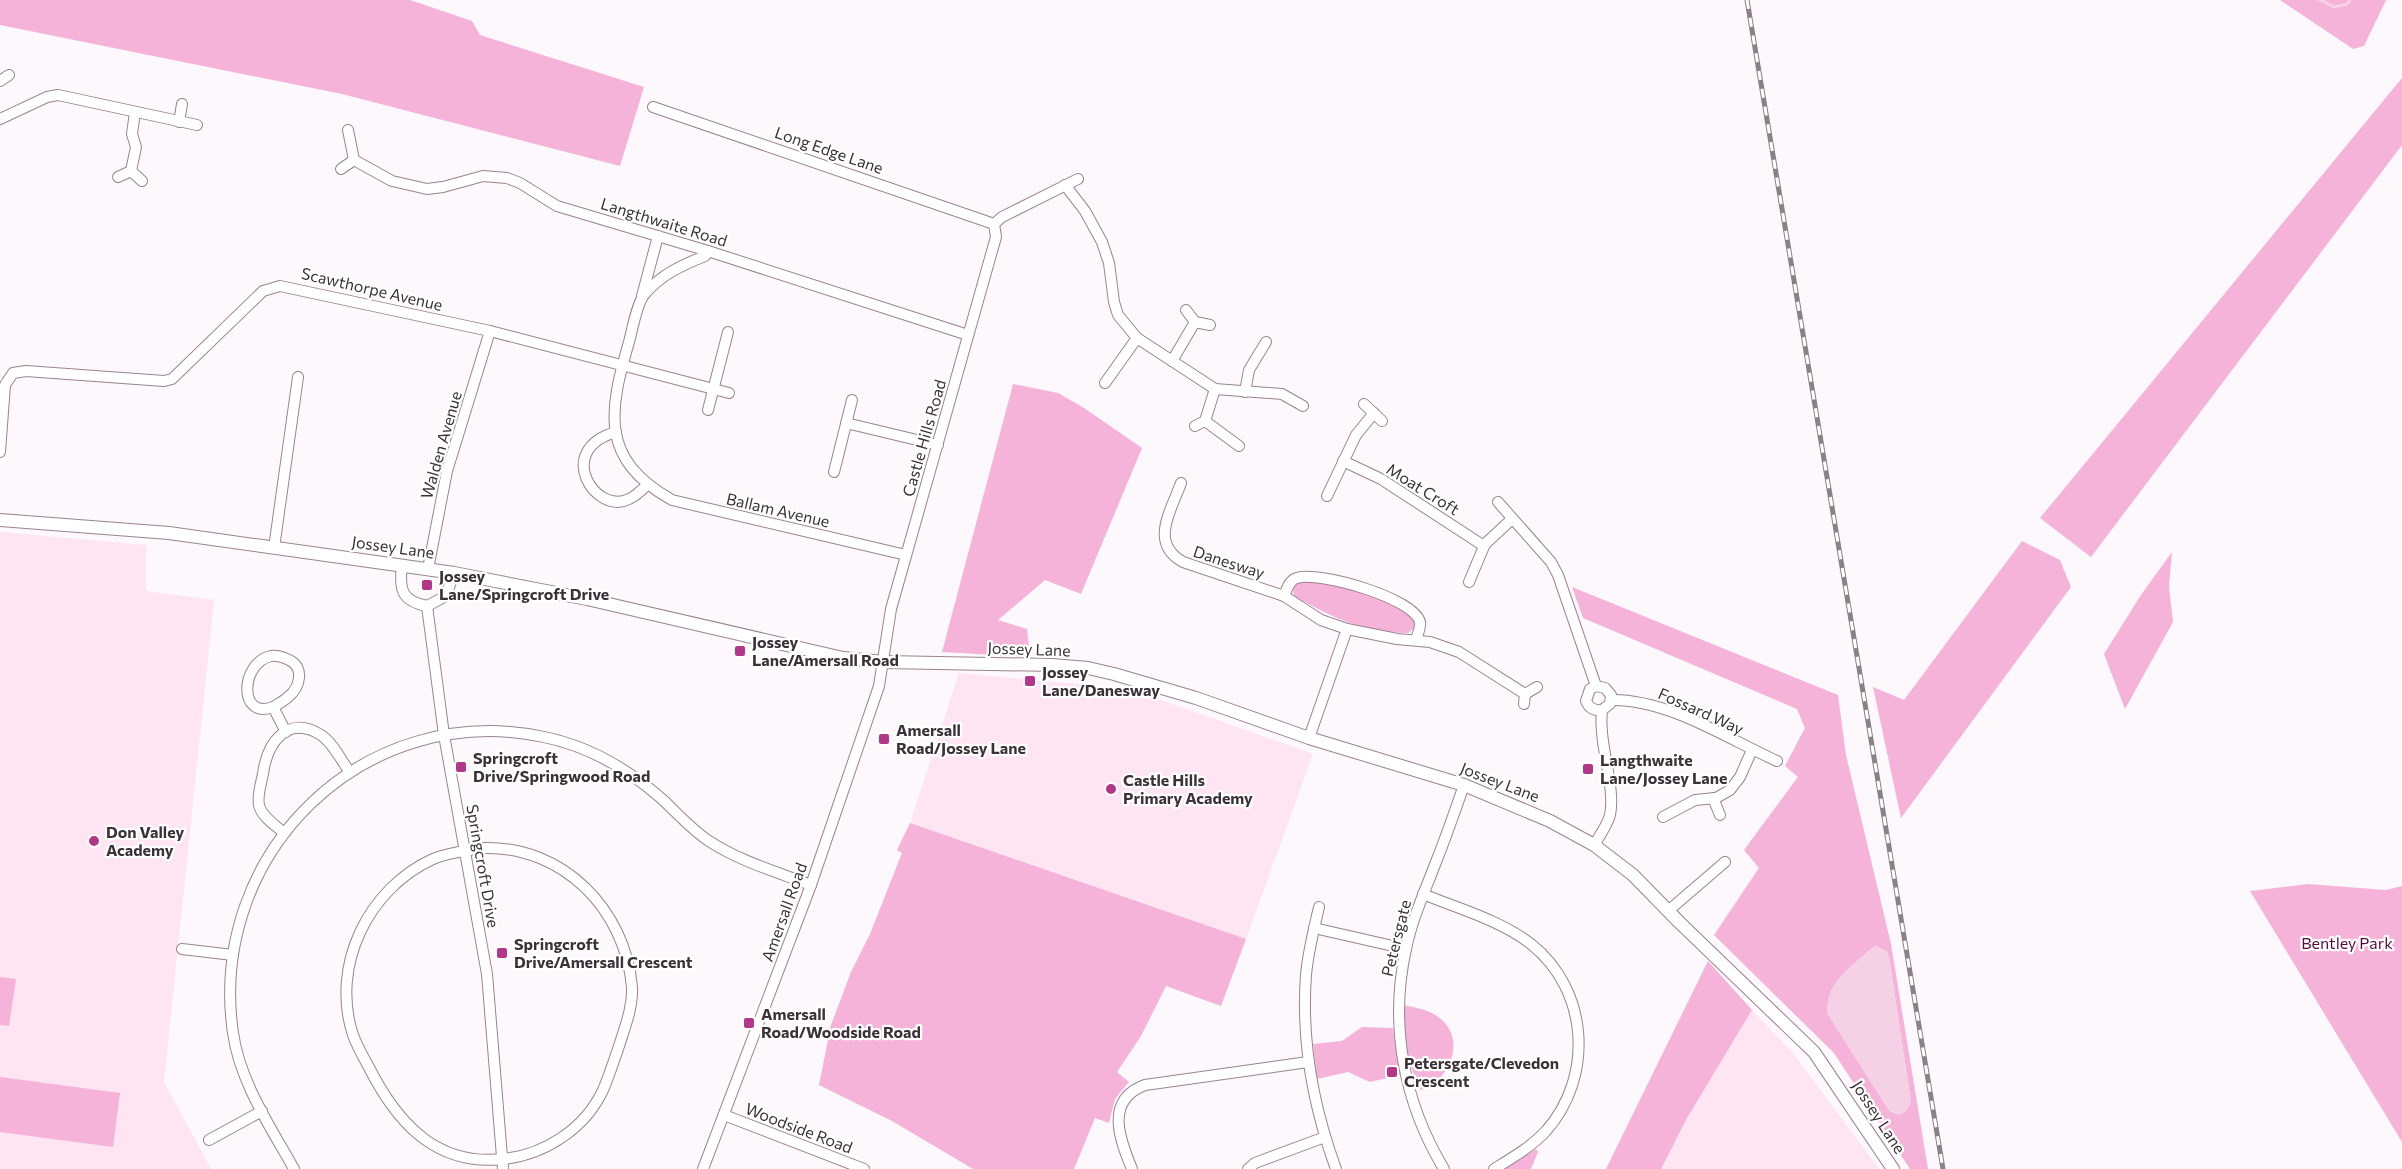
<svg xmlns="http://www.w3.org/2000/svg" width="2402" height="1169" font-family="Commissioner,sans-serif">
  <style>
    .built { fill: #ffe4f2 }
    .green { fill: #f5b3d9; fill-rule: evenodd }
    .water { fill: #f5d1e5 }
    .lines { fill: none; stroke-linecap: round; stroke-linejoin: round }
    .stream { stroke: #f5d1e5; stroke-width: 3 }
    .minor-casing { stroke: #9a8390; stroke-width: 12 }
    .tertiary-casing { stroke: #9a8390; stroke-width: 14 }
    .minor { stroke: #fff; stroke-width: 10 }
    .tertiary { stroke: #fff; stroke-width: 12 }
    .rail-casing { stroke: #898186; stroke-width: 5 }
    .rail { stroke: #fff; stroke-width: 3; stroke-dasharray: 9; stroke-linecap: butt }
    .poi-dot { fill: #b23788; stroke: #fff; stroke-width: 2 }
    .labels { text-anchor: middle; stroke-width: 4.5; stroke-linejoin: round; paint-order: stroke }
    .street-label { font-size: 16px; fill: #3b3137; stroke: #fff }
    .poi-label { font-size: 16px; font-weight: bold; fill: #3b3137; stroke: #fff; text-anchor: start }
    .park-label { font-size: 16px; fill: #560a3f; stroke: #fff }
  </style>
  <rect width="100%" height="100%" fill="#fdf8fb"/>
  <g class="built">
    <path d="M0 532 146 545V591L214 600 164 1082 211 1169H0Z"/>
    <path d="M959 673 1130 689 1313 754 1246 939 910 823Z"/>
    <path d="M1752 1010 1793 1053 1879 1169H1661L1687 1118Z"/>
  </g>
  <g class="green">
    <path d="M0 0H410L472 21 480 35 644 87 620 166 342 94 0 25Z"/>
    <path d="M2280 0H2386L2364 46 2353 49Z"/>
    <path d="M2402 78V145L2091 557 2040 518Z"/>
    <path d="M1013 384 1058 393 1084 408 1142 448 1081 594 1045 580 998 620 1027 629 1030 657 942 652Z"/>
    <path d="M2022 541 2060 560 2071 587 1901 818 1873 687 1904 700Z"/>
    <path d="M2172 552 2169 587 2173 622 2125 709 2104 654 2141 595Z"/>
    <path d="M1299 581 1330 583 1380 598 1414 619 1416 623 1413 629 1408 633C1363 633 1332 617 1294 596L1292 588Z"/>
    <path d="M1572 587 1838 695 1846 755 1891 944 1928 1169H1910L1834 1053 1714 935 1759 868 1744 850 1798 777 1785 766 1805 728 1797 709 1583 618ZM1876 946 1889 957 1911 1102 1828 1015C1824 984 1850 968 1871 949Z"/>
    <path d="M910 823 1246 939 1221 1006 1166 986 1141 1036 1117 1072 1129 1082 1115 1099 1109 1123 1095 1118 1074 1169H973L892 1121 819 1085 831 1025 851 972 870 934 902 853 897 850Z"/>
    <path d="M2308 884 2386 890 2402 886V1142L2250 891Z"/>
    <path d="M1708 961 1752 1010 1687 1118 1661 1169H1606Z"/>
    <path d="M0 977 16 979 9 1026 0 1025Z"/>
    <path d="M1404 1005C1419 1009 1430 1009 1442 1020 1467 1043 1447 1083 1420 1090L1405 1051Z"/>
    <path d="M1362 1027 1393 1028 1400 1075 1370 1082 1348 1072 1317 1079 1313 1044 1342 1041Z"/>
    <path d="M0 1077 120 1093 113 1147 0 1132Z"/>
    <path d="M1536 1149 1538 1152 1531 1169H1505Z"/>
  </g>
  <path class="water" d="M1876 946 1887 951 1889 957 1911 1102C1907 1114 1900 1118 1889 1111L1828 1015C1824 984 1850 968 1871 949Z"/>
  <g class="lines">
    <path class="stream" d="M2320 0 2334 7 2347 4 2350 0"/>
    <g class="minor-casing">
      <g id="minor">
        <path d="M0 81 9 75"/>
        <path d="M653 107 994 224"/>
        <path d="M0 119 47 97 58 95 197 125"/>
        <path d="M179 122 182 104"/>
        <path d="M354 160 392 181 427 189 443 187 483 176 507 178 520 183 557 206 708 251 968 335"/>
        <path d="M341 169 354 160 348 130"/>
        <path d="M131 171 136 147 132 134 135 112"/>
        <path d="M118 177 131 171 142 181"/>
        <path d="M1065 185 1085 211 1102 242 1109 263 1114 302 1118 315 1137 338 1215 389 1282 394 1303 406"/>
        <path d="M994 224 1002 217 1078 179"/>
        <path d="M708 251 705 256C682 265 660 275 644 295 637 303 632 331 629 342 609 411 599 459 672 500L906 555"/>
        <path d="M642 296 658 236"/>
        <path d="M1186 310 1195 322 1210 325"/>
        <path d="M1172 361 1195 322"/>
        <path d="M1105 383 1137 338"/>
        <path d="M1245 392 1249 370 1266 342"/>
        <path d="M1364 404 1382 421"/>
        <path d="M708 410 728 332"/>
        <path d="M1205 421 1215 389"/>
        <path d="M846 423 938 445"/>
        <path d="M1195 426 1205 421 1239 446"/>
        <path d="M616 432C553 450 596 516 629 499 636 496 642 490 647 485"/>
        <path d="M0 452 5 385 13 373 26 371 164 381 172 379 263 291 280 286 490 331 729 393"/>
        <path d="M1343 461 1381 479 1484 546"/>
        <path d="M834 472 852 400"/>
        <path d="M1181 483C1171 511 1149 543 1183 562L1284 596 1321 620 1347 629 1397 639 1430 642 1459 652 1525 694"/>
        <path d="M1327 496 1356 435 1374 413"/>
        <path d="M1498 502 1551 562 1558 575 1596 686"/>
        <path d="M274 548 298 377"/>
        <path d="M402 565C399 589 401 601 427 606L446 596 454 573"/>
        <path d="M428 569 447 471 490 331"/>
        <path d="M1469 582 1485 544 1512 519"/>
        <path d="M1284 596C1287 589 1289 580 1297 578 1319 571 1414 598 1420 622 1421 628 1417 635 1416 640"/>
        <path d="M427 606 444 735 487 974 503 1169"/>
        <path d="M1611 700C1668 699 1726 738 1777 761"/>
        <path d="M1524 704 1525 694 1537 687"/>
        <path d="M273 707C278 704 284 701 288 697 300 688 305 667 289 660 283 657 277 655 271 656 240 663 238 720 273 707L286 732"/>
        <path d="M1309 738 1347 629"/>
        <path d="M1713 798 1720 815"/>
        <path d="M1663 817 1695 800 1716 798 1730 790 1740 777 1752 750"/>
        <path d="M283 832C275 825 261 816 259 805 257 797 261 783 263 774 267 743 287 714 321 735 333 743 341 760 349 771"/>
        <path d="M1594 845C1600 835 1607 826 1610 815 1616 786 1598 744 1602 710L1610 704 1611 695 1605 688 1596 686 1590 689 1586 701C1589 708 1594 711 1602 710"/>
        <path d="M484 848C563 846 625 909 632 987 633 1007 625 1027 619 1046 614 1061 609 1076 603 1090 585 1129 544 1155 503 1159 440 1166 402 1128 374 1077 367 1063 358 1049 353 1035 330 965 369 888 433 859 449 852 466 851 484 848Z"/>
        <path d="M1423 894C1459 909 1500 920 1531 944 1589 990 1594 1077 1546 1131 1531 1147 1512 1158 1494 1169"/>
        <path d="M1319 907C1314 929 1308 952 1306 975 1301 1042 1313 1106 1336 1169"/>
        <path d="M1668 911 1725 862"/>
        <path d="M1314 928 1406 949"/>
        <path d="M182 949 233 955"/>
        <path d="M724 1115 864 1169"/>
        <path d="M209 1140 262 1111"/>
        <path d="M294 1169C270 1126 240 1082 233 1033 207 853 364 699 544 737 588 746 628 769 662 799 677 813 692 830 709 841 739 861 777 872 811 885"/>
        <path d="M703 1169 811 885 879 686 891 609 996 237 994 224"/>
        <path d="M1132 1169C1120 1140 1104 1100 1145 1085L1308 1062"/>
        <path d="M1248 1169 1255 1163 1325 1137"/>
        <path d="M1444 1169C1404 1103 1389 1025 1406 949 1412 919 1425 891 1436 862 1446 837 1455 811 1464 785"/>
      </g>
    </g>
    <g class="tertiary-casing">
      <path id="tertiary" d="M0 520 169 533 454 573 587 599 843 658 884 662 1052 665 1088 668 1114 674 1196 698 1309 738 1464 785 1550 821 1594 845 1633 875 1679 922 1814 1052 1893 1169"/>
    </g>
    <use href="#minor" class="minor"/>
    <use href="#tertiary" class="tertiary"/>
    <g class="rail-casing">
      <path id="rail" d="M1747 0 1943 1169"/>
    </g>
    <use href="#rail" class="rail"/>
  </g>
  <g class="poi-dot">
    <rect x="421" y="579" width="12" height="12" rx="3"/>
    <rect x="734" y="645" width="12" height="12" rx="3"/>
    <rect x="1024" y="675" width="12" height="12" rx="3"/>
    <rect x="878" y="733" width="12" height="12" rx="3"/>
    <rect x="455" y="761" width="12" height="12" rx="3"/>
    <rect x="1582" y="763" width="12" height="12" rx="3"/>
    <circle cx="1111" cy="789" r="6"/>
    <circle cx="94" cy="841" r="6"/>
    <rect x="496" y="947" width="12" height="12" rx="3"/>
    <rect x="743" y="1017" width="12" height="12" rx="3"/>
    <rect x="1386" y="1066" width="12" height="12" rx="3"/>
  </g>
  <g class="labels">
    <g class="street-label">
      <text transform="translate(829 150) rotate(19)" y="6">Long Edge Lane</text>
      <text transform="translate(664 222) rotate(17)" y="6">Langthwaite Road</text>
      <text transform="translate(372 289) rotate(13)" y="6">Scawthorpe Avenue</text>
      <text transform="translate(924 438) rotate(-74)" y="6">Castle Hills Road</text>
      <text transform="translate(441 445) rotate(-74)" y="6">Walden Avenue</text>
      <text transform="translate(1423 489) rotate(32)" y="6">Moat Croft</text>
      <text transform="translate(778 510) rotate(13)" y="6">Ballam Avenue</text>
      <text transform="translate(393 547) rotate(8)" y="6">Jossey Lane</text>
      <text transform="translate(1229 562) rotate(18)" y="6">Danesway</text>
      <text transform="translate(1029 649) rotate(2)" y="6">Jossey Lane</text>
      <text transform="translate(1701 711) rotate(24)" y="6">Fossard Way</text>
      <text transform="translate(1500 782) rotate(21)" y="6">Jossey Lane</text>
      <text transform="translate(483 866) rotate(80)" y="6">Springcroft Drive</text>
      <text transform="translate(784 912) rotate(-70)" y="6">Amersall Road</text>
      <text transform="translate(1396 938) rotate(-76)" y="6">Petersgate</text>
      <text transform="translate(1879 1117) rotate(57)" y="6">Jossey Lane</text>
      <text transform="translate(799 1128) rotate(21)" y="6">Woodside Road</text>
    </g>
    <g class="poi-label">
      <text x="439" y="582">Jossey<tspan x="439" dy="18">Lane/Springcroft Drive</tspan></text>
      <text x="752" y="648">Jossey<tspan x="752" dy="18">Lane/Amersall Road</tspan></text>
      <text x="1042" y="678">Jossey<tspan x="1042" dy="18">Lane/Danesway</tspan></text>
      <text x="896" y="736">Amersall<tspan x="896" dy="18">Road/Jossey Lane</tspan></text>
      <text x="473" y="764">Springcroft<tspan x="473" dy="18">Drive/Springwood Road</tspan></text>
      <text x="1600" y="766">Langthwaite<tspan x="1600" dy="18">Lane/Jossey Lane</tspan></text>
      <text x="1123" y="786">Castle Hills<tspan x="1123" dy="18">Primary Academy</tspan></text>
      <text x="106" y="838">Don Valley<tspan x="106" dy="18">Academy</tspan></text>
      <text x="514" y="950">Springcroft<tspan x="514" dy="18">Drive/Amersall Crescent</tspan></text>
      <text x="761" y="1020">Amersall<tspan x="761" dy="18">Road/Woodside Road</tspan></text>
      <text x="1404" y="1069">Petersgate/Clevedon<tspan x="1404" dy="18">Crescent</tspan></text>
    </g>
    <g class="park-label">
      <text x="2347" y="949">Bentley Park</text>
    </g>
  </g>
</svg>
